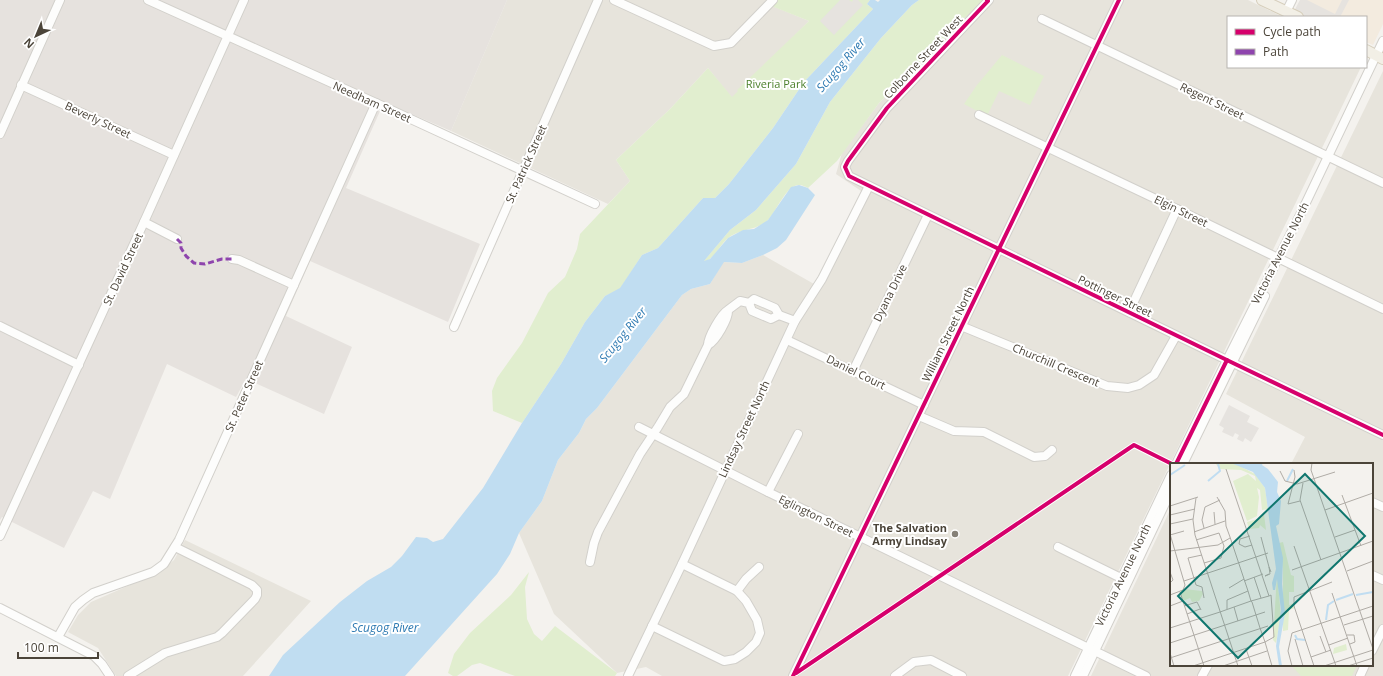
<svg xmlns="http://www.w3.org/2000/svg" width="1383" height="676" font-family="'Open Sans',sans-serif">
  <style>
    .residential { fill: #e7e4dc }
    .commercial { fill: #f3ebdf }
    .industrial { fill: #e6e2de }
    .green { fill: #e1eecf }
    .parking { fill: #e6e3df }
    .water { fill: #c0ddf1 }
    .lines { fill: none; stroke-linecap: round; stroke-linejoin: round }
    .minor-casing { stroke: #d2d0cb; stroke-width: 10 }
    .major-casing { stroke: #d6cebb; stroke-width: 12 }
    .minor { stroke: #fdfdfc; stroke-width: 8 }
    .major { stroke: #f2efe6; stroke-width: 10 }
    .quiet { stroke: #8e44ad; stroke-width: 3; stroke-dasharray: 6 3; stroke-linecap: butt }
    .cycleway-casing { stroke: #fff; stroke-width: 6 }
    .cycleway { stroke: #d6006c; stroke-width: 4 }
    .poi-dot { fill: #868178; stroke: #fff; stroke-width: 1.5 }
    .labels { text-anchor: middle; stroke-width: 4; stroke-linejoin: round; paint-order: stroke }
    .street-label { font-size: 11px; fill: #4b4439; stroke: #fff }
    .park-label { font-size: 11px; fill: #4a7f2a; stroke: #fff }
    .poi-label { font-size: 11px; font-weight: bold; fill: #4b4439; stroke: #fff; text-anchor: end }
    .water-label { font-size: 12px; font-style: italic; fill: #2e7ab2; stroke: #fff }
    .inset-river { fill: none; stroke: #c0ddf1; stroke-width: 2 }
    .inset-road { fill: none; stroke: #b0aca6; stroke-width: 1 }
    .view { fill: #0f766e; fill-opacity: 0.15; stroke: #0f766e; stroke-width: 2 }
    .inset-edge { fill: none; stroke: #4b4439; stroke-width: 2 }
  </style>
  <rect width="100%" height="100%" fill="#f4f2ee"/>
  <g class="residential">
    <path d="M507 0H773L770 5 809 21 732 98 708 68 670 109 616 160 630 181 608 204 451 131Z"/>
    <path d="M983 0H1248L1283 17H1228V67H1361L1068 676H662L646 667 617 673 554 614 519 533 542 501 558 460 579 433 586 419 597 408 682 295 691 289 710 284 723 262 742 263 763 255 814 284 864 193 836 174 842 153 879 103Z"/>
    <path d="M1383 71V676H1091L1171 508V665H1372V464H1291L1305 437 1226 394Z"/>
    <path d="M185 540 311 601 243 676H116L98 648 68 632 78 615 91 602 160 572 174 560Z"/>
  </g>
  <path class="commercial" d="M1302 0H1383V24L1373 45 1366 42V17H1315Z"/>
  <path class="industrial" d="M0 0H507L451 131 384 102 346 188 480 244 448 322 310 261 286 316 352 347 324 414 246 379 236 397 167 364 110 499 93 491 64 548 2 517 0 520Z"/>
  <g class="green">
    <path d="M773 0H870L867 4 873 9 804 82 773 128 729 184 715 198H703L658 248 642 255 620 289 605 296 585 322 561 364 522 423 493 411 492 391 497 378 522 343 548 293 565 277 577 249 580 234 630 181 616 160 670 109 708 68 732 97 738 91 737 90 809 21 769 5Z"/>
    <path d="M919 0H983L879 103 837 161 808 188C806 187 802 185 800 185 787 183 776 212 768 220 757 231 739 228 727 239 719 246 714 260 703 262L730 230 756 210 796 164 830 102 881 38 912 5Z"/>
    <path d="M1002 55 1044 76 1030 105 999 91 987 116 964 104 977 85Z"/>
    <path d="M529 572 525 587 527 619 534 634 542 641 555 626 617 673 615 676H515L480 663 472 665 457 676H453L448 673 454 654 470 633 511 595Z"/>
    <path d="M1291 665H1357L1352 676H1301Z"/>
  </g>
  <g class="parking">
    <path d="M840 0H849L852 2 853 0H858L863 5 834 35 820 21Z"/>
    <path d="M1300 0H1307L1335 14 1342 0H1349L1340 17H1301L1293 13Z"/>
    <path d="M1229 405 1250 416 1247 422 1259 428 1251 442 1245 438 1243 442 1237 439 1239 435 1235 433 1233 437 1222 432 1224 428 1219 425Z"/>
  </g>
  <path class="water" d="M870 0H875L878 2 880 0H919L912 5 881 38 830 102 796 164 756 210 730 230 704 261 710 259 728 238 743 230 754 229 768 220 791 187 799 185 808 188 815 195 786 240 777 248 763 255 742 263 724 262 710 284 691 289 682 295 597 408 586 419 579 433 558 460 542 501 519 533 510 554 497 574 405 676H269L283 655 340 602 367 581 391 567 402 556 416 537 427 538 433 542 443 539 483 488 522 423 561 364 585 322 605 296 620 288 642 255 658 248 703 198H715L729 184 773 128 804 82 873 9 867 4Z"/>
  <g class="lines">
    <g class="minor-casing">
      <g id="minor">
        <path d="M148 0 376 103 595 204"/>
        <path d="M614 0 714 46 731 43 773 0"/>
        <path d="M989 0 887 108 848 161 845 167 849 176 1233 363 1383 435"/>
        <path d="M1286 12 1292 0"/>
        <path d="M1042 19 1383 183"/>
        <path d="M21 85 174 155"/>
        <path d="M979 115 1177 209 1383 309"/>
        <path d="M0 134 60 0"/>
        <path d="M144 222 177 239"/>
        <path d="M232 259 239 260 294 285"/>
        <path d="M728 310C721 314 708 337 708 345 716 341 729 318 728 310L740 301 749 303 752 311 771 319 779 315 775 308 754 299 749 303"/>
        <path d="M1129 312 1177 209"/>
        <path d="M779 315 795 321"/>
        <path d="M0 326 79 365"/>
        <path d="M961 326 1107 386 1128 388 1139 385 1154 375 1176 336"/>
        <path d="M454 327 598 0"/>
        <path d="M787 340 924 405"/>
        <path d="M853 371 928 215"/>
        <path d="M919 416 954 431 984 432 1034 457 1045 456 1052 450"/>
        <path d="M639 427 768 492 1146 676"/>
        <path d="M1176 464 1227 360 1302 211 1383 41"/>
        <path d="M1183 464 1265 296"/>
        <path d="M768 492 798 434"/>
        <path d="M1372 502 1383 507"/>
        <path d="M0 536 144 222 244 0"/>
        <path d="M1058 547 1125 580"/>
        <path d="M590 562 594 543 598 532 640 454 658 427 670 407 684 394 708 345"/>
        <path d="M1372 575 1383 580"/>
        <path d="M737 591 746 579 759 567"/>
        <path d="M0 608 94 656 102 664 110 676"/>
        <path d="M652 626 724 661 735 659 746 652 756 642 760 633 757 620 746 601 737 591 682 564"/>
        <path d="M58 637 75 607 83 600 93 593 153 572 164 564 179 540 376 103"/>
        <path d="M1372 651 1383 629"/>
        <path d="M128 676 165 653 217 637 222 633 255 599 257 595V590L252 585 175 547"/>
        <path d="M628 676 682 564 795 321 822 279 869 186"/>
        <path d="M793 676 1119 0"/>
        <path d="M895 676 914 662 931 660 962 676"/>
        <path d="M1075 676 1171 475"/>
        <path d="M1083 676 1171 491"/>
        <path d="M1202 676 1208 665"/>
        <path d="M1360 676 1365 665"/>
      </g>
    </g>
    <g class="major-casing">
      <g id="major">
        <path d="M1262 0 1298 17"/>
        <path d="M1366 50 1383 59"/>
      </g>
    </g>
    <use href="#minor" class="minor"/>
    <use href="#major" class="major"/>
    <path class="quiet" d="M177 239 181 243V248L186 256 194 263 205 264 222 259H232"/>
    <g class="cycleway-casing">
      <g id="cycleway">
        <path d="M987 0 988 1 887 108 848 161 845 167 849 176 1233 363 1383 435"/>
        <path d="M1176 464 1227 360"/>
        <path d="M796 673 1134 445 1172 464"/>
        <path d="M793 676 1119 0"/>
      </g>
    </g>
    <use href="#cycleway" class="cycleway"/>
  </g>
  <circle class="poi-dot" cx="955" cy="534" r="4"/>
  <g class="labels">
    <g class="street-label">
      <text transform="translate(923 57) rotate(-47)" y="4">Colborne Street West</text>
      <text transform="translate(1212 101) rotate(26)" y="4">Regent Street</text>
      <text transform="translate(372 102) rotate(24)" y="4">Needham Street</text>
      <text transform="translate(98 120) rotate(25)" y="4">Beverly Street</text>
      <text transform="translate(526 164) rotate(-66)" y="4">St. Patrick Street</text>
      <text transform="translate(1181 211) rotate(26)" y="4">Elgin Street</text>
      <text transform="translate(1280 253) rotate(-63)" y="4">Victoria Avenue North</text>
      <text transform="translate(123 269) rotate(-65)" y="4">St. David Street</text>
      <text transform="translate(890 293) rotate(-64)" y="4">Dyana Drive</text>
      <text transform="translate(1115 296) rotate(26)" y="4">Pottinger Street</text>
      <text transform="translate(948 334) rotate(-64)" y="4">William Street North</text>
      <text transform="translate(1056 365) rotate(23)" y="4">Churchill Crescent</text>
      <text transform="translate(856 372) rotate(26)" y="4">Daniel Court</text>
      <text transform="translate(244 396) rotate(-66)" y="4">St. Peter Street</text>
      <text transform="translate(744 429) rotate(-65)" y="4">Lindsay Street North</text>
      <text transform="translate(816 516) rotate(26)" y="4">Eglington Street</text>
      <text transform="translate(1123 575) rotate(-64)" y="4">Victoria Avenue North</text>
    </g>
    <g class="park-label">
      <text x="776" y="88">Riveria Park</text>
    </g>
    <g class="poi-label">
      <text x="947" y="532">The Salvation<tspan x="947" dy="13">Army Lindsay</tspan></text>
    </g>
    <g class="water-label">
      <text transform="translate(841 65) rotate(-49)" y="4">Scugog River</text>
      <text transform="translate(623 335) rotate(-51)" y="4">Scugog River</text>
      <text x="385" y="632">Scugog River</text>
    </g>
  </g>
  <g transform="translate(1170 463)">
    <rect width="203" height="203" fill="#f4f2ee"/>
    <path d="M45 0 66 1 85 11 95 25 98 46 92 47 90 27 87 25 89 34 87 53 77 58 63 18 78 11 86 18 85 13 71 7 50 6ZM94 51 96 67 90 62 89 65 79 66 77 59 91 55ZM113 79 121 112 124 113V129H119V142L124 140 125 145 119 147 118 167 113 168V106L109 80ZM107 111 111 153 106 180 103 177ZM14 126 32 128 33 131 29 138 22 139 20 135 13 138 10 128ZM176 181 177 187 163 191 164 185Z" fill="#e1eecf"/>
    <path d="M61 0H93L92 2 98 6 108 19 107 29 111 38 109 61 106 63 113 95 112 121 115 150 109 184 112 203H109L106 183 111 147 107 116 105 127H103L102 120 106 106 95 25 83 9Z" fill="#c0ddf1"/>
    <path class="inset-river" d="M0 12 15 2M38 18 50 8 48 1M117 18 123 6M186 132 203 129M166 137 183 131M156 157 158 142 164 138M125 172 127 176 135 177"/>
    <path class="inset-road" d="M142 0 141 7 203 186M56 6 99 133M124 7 125 14 118 41 130 38M110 8 115 18 127 21 165 9M133 20 130 37 151 97M172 32 191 83M26 35 23 57 25 72 68 203M0 43 28 34M155 47 203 30M44 49 45 61M0 52 25 46M0 61 23 56M34 65 32 57 35 44 50 37M24 69 55 58M0 71 15 122 13 127 0 132M0 72 14 68M80 73 70 76 69 81 75 84 82 82M91 74 99 104M165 74 185 67M26 77 49 70 54 83 51 95 34 100M124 83 166 203M0 88 48 82 60 75M32 92 18 95 26 122 32 124 34 135M122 107 203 78M177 108 203 98M0 109 3 117 0 120M99 111 95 113 100 111 99 104 101 109M84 114 91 135M14 118 98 90M74 118 93 111M59 125 74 116M10 129 34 203M162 130 187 203M0 143 13 138M14 143 27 139 31 147M64 144 68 158M57 146V137L78 128M17 151 30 146M174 162 203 153M0 165 50 149 64 144 81 138 99 133 101 132 104 174 95 179 90 165 82 139 81 138 78 128 60 74 56 63 55 48 47 34M177 172H184L185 179 180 181M150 173 156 189M125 176 133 203M0 180 95 149M159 182 178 175M76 186 82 203M0 190 4 203M141 194 161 187M0 195 98 163M23 203 95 179 102 203M53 203 97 188M122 203 118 188 122 170 203 143M144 203 124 143V134L162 119M154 203 203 187M178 203 203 195"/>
    <path class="view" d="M135 11 195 73 68 195 8 133Z"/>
    <rect width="203" height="203" class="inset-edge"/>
  </g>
  <rect x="1227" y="16" width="140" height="52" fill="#ffffff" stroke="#b7b4b0"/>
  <rect x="1235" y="29" width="20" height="6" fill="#d6006c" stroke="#b7b4b0"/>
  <text x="1263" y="36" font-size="12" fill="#4b4439">Cycle path</text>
  <rect x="1235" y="49" width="20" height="6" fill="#8e44ad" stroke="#b7b4b0"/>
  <text x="1263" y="56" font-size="12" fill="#4b4439">Path</text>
  <g transform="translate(36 36) rotate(224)" stroke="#ffffff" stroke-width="3" paint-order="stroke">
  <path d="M0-3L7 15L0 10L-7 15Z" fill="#4b4439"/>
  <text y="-6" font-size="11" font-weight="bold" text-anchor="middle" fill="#4b4439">N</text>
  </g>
  <path d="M18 652v6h80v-6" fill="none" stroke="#4b4439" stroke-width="2"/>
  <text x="24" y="652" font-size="12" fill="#4b4439" stroke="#ffffff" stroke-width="3" paint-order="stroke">100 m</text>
</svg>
